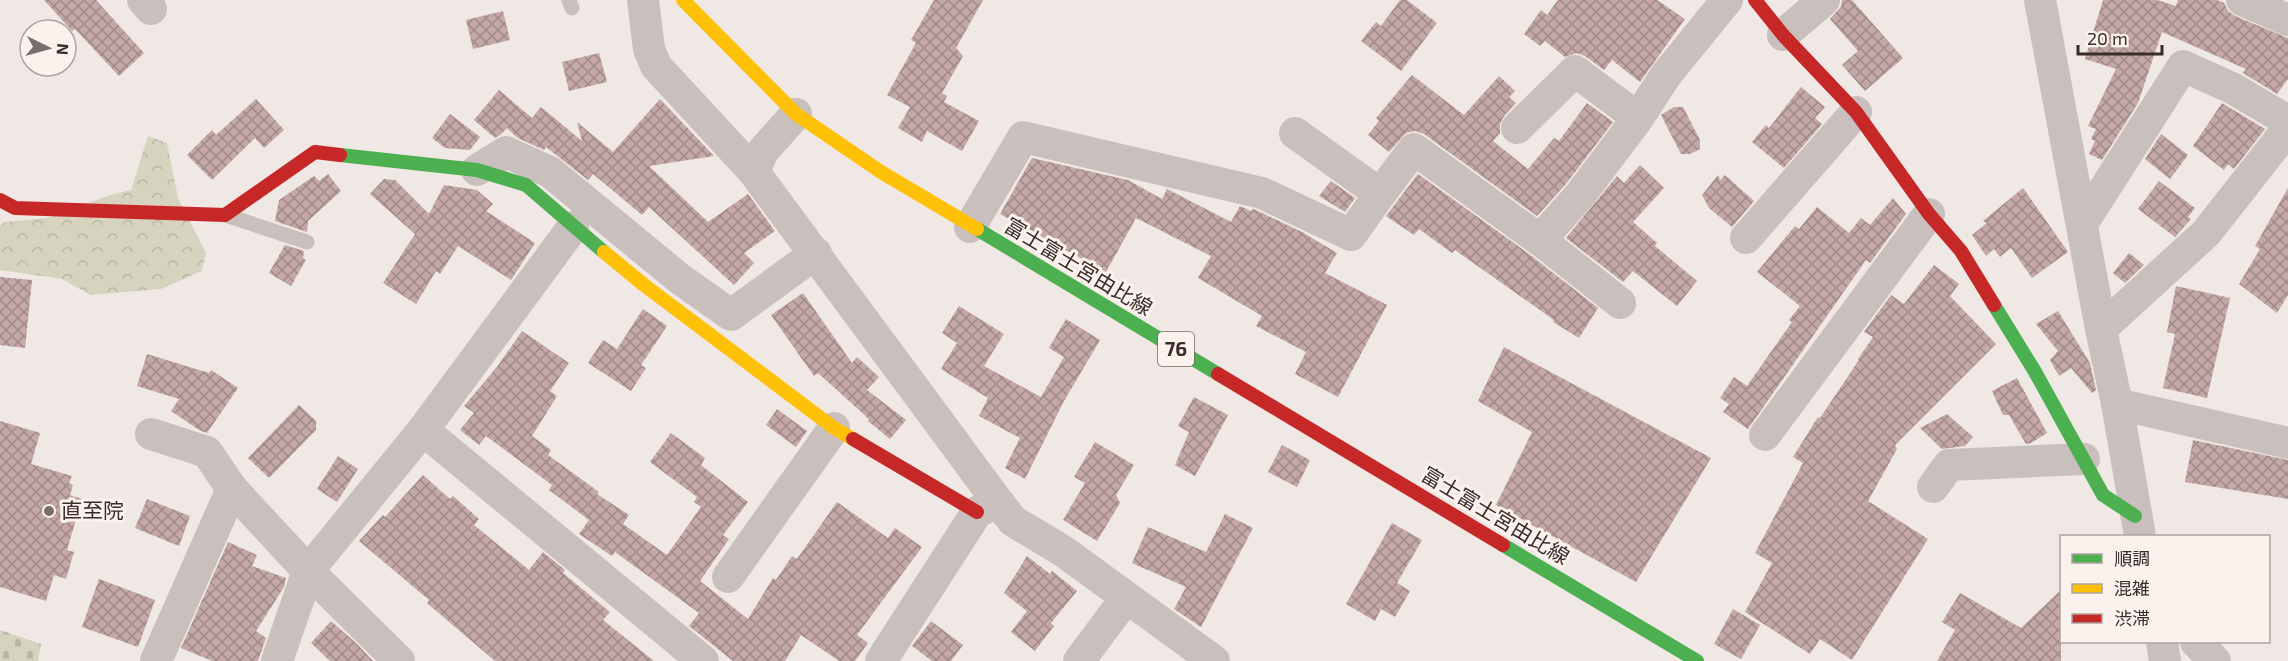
<svg xmlns="http://www.w3.org/2000/svg" width="2288" height="661" font-family="'Exo 2','Noto Sans JP',sans-serif">
  <style>
    .forest { fill: url(#forest-crowns) }
    .cemetery { fill: url(#cemetery-stones) }
    .building { fill: url(#building-cross-hatch) }
    .lines { fill: none; stroke-linecap: round; stroke-linejoin: round }
    .lane { stroke: #c9c0be; stroke-width: 15 }
    .street { stroke: #c9c0be; stroke-width: 32 }
    .fast { stroke: #4caf50; stroke-width: 14 }
    .slow { stroke: #ffc107; stroke-width: 14 }
    .jam { stroke: #c62828; stroke-width: 14 }
    .poi-dot { fill: #7a6e6c; stroke: #fbf2ee; stroke-width: 2 }
    .labels { text-anchor: middle; stroke-width: 6; stroke-linejoin: round; paint-order: stroke }
    .shield { fill: #fbf2ee; stroke: #756766; stroke-width: 1.5 }
    .shield-label { font-size: 20px; font-weight: bold; fill: #3b2c2b }
    .street-label { font-size: 21px; fill: #3b2c2b; stroke: #fbf2ee }
    .poi-label { font-size: 21px; fill: #3b2c2b; stroke: #fbf2ee; text-anchor: start }
  </style>
  <defs>
    <pattern id="forest-crowns" width="20" height="18" patternUnits="userSpaceOnUse" patternTransform="scale(1.5)"><rect width="20" height="18" fill="#d6d4bf"/><path d="M2 6a3 3 0 1 1 6 0M12 15a3 3 0 1 1 6 0" fill="none" stroke="#b9b6a4"/></pattern>
    <pattern id="cemetery-stones" width="16" height="16" patternUnits="userSpaceOnUse" patternTransform="scale(1.5)"><rect width="16" height="16" fill="#d6d4bf"/><path d="M2 7V4a2 2 0 0 1 4 0v3zM10 15v-3a2 2 0 0 1 4 0v3z" fill="#b9b6a4"/></pattern>
    <pattern id="building-cross-hatch" width="8" height="8" patternUnits="userSpaceOnUse" patternTransform="scale(1.5)"><rect width="8" height="8" fill="#c3a8a6"/><path d="M0 0l8 8M0 8l8-8" fill="none" stroke="#a08987"/></pattern>
  </defs>
  <rect width="100%" height="100%" fill="#f0e8e5"/>
  <path class="forest" d="M148 136 167 143 178 198 206 253 202 271 161 289 91 295 62 279 0 270V225L4 222 47 218 110 195 131 190Z"/>
  <path class="cemetery" d="M0 630 41 644 38 661H0Z"/>
  <g class="building">
    <path d="M44 0H96L144 53 119 76 75 29 72 31Z"/>
    <path d="M934 0H983L956 48 963 56 942 93 947 96 944 102 979 121 962 151 927 131 922 142 898 128 910 107 887 95 916 43 911 40Z"/>
    <path d="M1400 0H1407L1437 23 1401 71 1361 41 1376 22 1381 26Z"/>
    <path d="M1558 0H1657L1685 19 1640 82 1612 60 1604 70 1585 56 1577 53 1565 57 1545 41 1540 46 1524 34 1541 10 1547 15Z"/>
    <path d="M1842 0H1852L1903 58 1865 91 1842 65 1858 51 1830 19 1841 7Z"/>
    <path d="M2103 0H2157L2176 6 2178 0H2217L2224 3 2228 11 2235 16 2288 38V79L2277 94 2243 73 2246 69 2162 32 2138 103 2102 160 2089 154 2095 141 2091 139 2096 129 2088 126 2116 69 2085 59Z"/>
    <path d="M503 11 510 40 473 49 466 20Z"/>
    <path d="M599 53 607 82 569 91 562 62Z"/>
    <path d="M1412 75 1464 115 1499 76 1515 91 1509 97 1516 103 1504 116 1500 124V133L1493 141 1528 169 1554 138 1559 141 1587 103 1613 122 1566 184 1537 216 1424 134 1415 131 1406 133 1389 152 1368 135 1379 121 1376 118Z"/>
    <path d="M1801 87 1825 107 1815 118 1822 124 1784 168 1752 142 1766 125 1769 128Z"/>
    <path d="M499 90 532 118 541 107 582 141 577 122 613 152 660 99 714 156 649 166 708 222 748 194 775 231 744 253 754 263 734 285 649 207 642 215 593 174 588 180 546 147 544 150 518 138 507 128 500 135 495 138 474 120Z"/>
    <path d="M256 99 284 130 264 148 255 138 212 180 187 155 212 130 216 135Z"/>
    <path d="M2222 103 2265 129 2234 169 2228 164 2224 170 2193 146Z"/>
    <path d="M1674 107H1683L1700 140V149L1690 154H1681L1661 115Z"/>
    <path d="M450 114 480 137 470 150 445 148 432 138Z"/>
    <path d="M2161 134 2188 155 2170 179 2145 159Z"/>
    <path d="M1032 158 1128 180 1162 199 1167 189 1231 222 1240 206 1251 211 1253 209 1256 210 1302 232 1337 253 1325 273 1387 305 1338 397 1295 374 1306 352 1256 326 1262 316 1198 278 1211 256 1136 218 1106 272 1000 214Z"/>
    <path d="M1640 165 1664 188 1633 222 1657 243 1655 246 1697 281 1677 306 1633 271 1623 282 1566 238 1617 176 1624 183Z"/>
    <path d="M328 174 341 191 308 221 307 232 275 221 279 200 314 176 319 181Z"/>
    <path d="M1418 174 1529 254 1598 308 1579 338 1553 322 1554 320 1455 250 1452 253 1419 229 1414 235 1386 216Z"/>
    <path d="M1718 175 1720 180 1725 175 1754 201 1732 227 1709 208 1702 195Z"/>
    <path d="M384 179 395 180 429 214 444 185 477 190 493 204 486 211 535 243 511 280 458 246 440 274 436 271 416 304 383 283 415 234 370 194Z"/>
    <path d="M1331 181 1355 198 1345 212 1319 196Z"/>
    <path d="M2159 181 2195 208 2188 217 2191 219 2175 237 2138 209Z"/>
    <path d="M2023 188 2068 252 2032 278 2011 248 2000 257 1994 249 1986 256 1972 235 1987 223 1983 221Z"/>
    <path d="M2288 188V295L2277 313 2239 284 2260 249 2255 246Z"/>
    <path d="M1893 198 1906 214 1870 263 1866 260 1748 429 1723 412 1729 404 1720 398 1734 377 1747 386 1792 322 1789 320 1800 306 1757 272 1795 226 1799 229 1817 207 1849 233 1861 218 1870 225Z"/>
    <path d="M285 245 304 251 303 258 306 260 291 286 269 273Z"/>
    <path d="M2129 253 2144 265 2125 283 2113 273Z"/>
    <path d="M1934 265 1959 284 1950 296 1996 344 1895 445 1897 449 1868 501 1928 539 1852 660 1820 639 1810 654 1745 612 1772 563 1755 553 1803 463 1793 457 1818 417 1820 418 1859 360 1858 359 1873 337 1864 332 1891 295 1904 304Z"/>
    <path d="M0 277 32 280 25 348 0 345Z"/>
    <path d="M2176 286 2230 298 2207 398 2163 388 2175 334 2167 332Z"/>
    <path d="M803 293 852 363 857 357 879 377 867 390 906 420 890 439 868 421 869 419 818 373 814 376 771 315Z"/>
    <path d="M959 306 1004 334 984 366 1041 397 1064 357 1049 348 1066 319 1100 340 1064 401 1025 479 1005 468 1020 438 979 416 988 398 941 369 957 343 942 333Z"/>
    <path d="M643 309 667 326 641 365 646 368 631 391 588 363 603 340 617 349Z"/>
    <path d="M2058 311 2090 363 2096 390 2092 393 2071 368 2059 376 2050 360 2058 351 2036 324Z"/>
    <path d="M522 331 569 363 550 391 557 396 532 436 551 450 548 455 599 492 597 494 629 515 623 524 667 555 701 507 694 502 697 497 650 462 671 433 705 458 701 465 748 502 723 535 729 539 700 581 748 619 773 578 776 580 792 556 797 559 837 502 888 538 895 528 922 547 857 635 868 643 855 661H839L801 635 785 661H733L689 626 699 613 615 552 612 556 579 534 589 520 549 490 552 485 486 436 479 445 460 430 474 413 464 406 497 367Z"/>
    <path d="M1504 347 1711 458 1636 582 1496 505 1532 432 1478 401Z"/>
    <path d="M147 354 209 373 211 370 238 388 207 433 199 430 171 411 179 399 137 386Z"/>
    <path d="M2017 378 2047 433 2031 443 2026 444 2009 415H2003L1992 391Z"/>
    <path d="M1194 397 1228 415 1195 476 1175 465 1189 432 1178 426Z"/>
    <path d="M299 405 316 421V430L269 478 248 458Z"/>
    <path d="M777 409 807 431 796 447 766 425Z"/>
    <path d="M1947 414 1973 437 1965 446 1942 449 1920 428Z"/>
    <path d="M0 421 40 433 31 464 72 476 69 483 73 485 70 495 82 499 67 550 74 552 66 579 54 575 46 601 0 587Z"/>
    <path d="M2193 440 2288 460V499L2185 482Z"/>
    <path d="M1095 442 1134 465 1116 495 1120 503 1097 541 1063 520 1085 483 1074 477Z"/>
    <path d="M1282 445 1310 460 1297 487 1268 472Z"/>
    <path d="M338 456 358 469 337 502 317 489Z"/>
    <path d="M423 475 450 499 453 496 479 519 474 525 529 570 543 552 565 570 563 573 610 612 603 620 654 661H495L427 603 429 600 359 541 383 515 385 517Z"/>
    <path d="M147 499 190 516 179 546 135 528Z"/>
    <path d="M1225 514 1253 528 1201 627 1174 609 1186 587 1132 563 1148 527 1206 552Z"/>
    <path d="M1392 523 1422 540 1397 583 1410 591 1395 617 1381 609 1375 621 1346 604Z"/>
    <path d="M228 542 257 555 252 566 286 578 284 587 256 631 266 638 258 661H212L181 648Z"/>
    <path d="M1027 556 1050 574 1052 571 1077 591 1051 623 1054 626 1035 651 1011 632 1027 611 1004 593Z"/>
    <path d="M99 579 155 600 138 647 82 627Z"/>
    <path d="M2061 590V661H1937L1955 630 1942 622 1960 593 2021 628Z"/>
    <path d="M1733 609 1760 625 1741 659 1714 644Z"/>
    <path d="M331 621 356 643 373 661H330L311 643Z"/>
    <path d="M931 621 963 645 951 661H932L912 646Z"/>
  </g>
  <g class="lines">
    <g class="lane">
      <path d="M569 0 572 8"/>
      <path d="M225 215 307 242"/>
    </g>
    <g class="street">
      <path d="M143 0 151 9"/>
      <path d="M643 0 649 49 656 66 754 172"/>
      <path d="M2040 0 2101 329 2117 404 2140 536"/>
      <path d="M2242 0 2288 20"/>
      <path d="M1783 35 1824 0"/>
      <path d="M796 114 763 151 754 172 998 502 1013 521 1063 551 1214 661"/>
      <path d="M1517 128 1575 71 1638 118"/>
      <path d="M1295 133 1380 194 1414 149 1540 240 1620 303"/>
      <path d="M477 170 506 152 550 172 680 279 731 315 816 253"/>
      <path d="M2082 224 2183 66 2232 88 2288 121"/>
      <path d="M970 227 1023 137 1262 193 1351 235 1380 194"/>
      <path d="M1746 238 1856 112"/>
      <path d="M1540 240 1580 195 1638 118 1666 75 1727 0"/>
      <path d="M2101 329 2206 233 2288 129"/>
      <path d="M2117 404 2288 443"/>
      <path d="M423 430 703 661"/>
      <path d="M151 434 207 452 232 489 308 571 399 661"/>
      <path d="M1765 435 1929 214"/>
      <path d="M1933 487 1949 465 2084 459"/>
      <path d="M728 577 834 428"/>
      <path d="M2162 642 2165 661"/>
      <path d="M2196 642 2215 661"/>
      <path d="M156 661 232 489"/>
      <path d="M277 661 308 571 423 430 573 227"/>
      <path d="M881 661 977 512 998 502"/>
      <path d="M1079 661 1126 598"/>
    </g>
    <g class="fast">
      <path d="M340 155 477 170 526 185 604 252"/>
      <path d="M977 229 1218 374"/>
      <path d="M1994 305 2034 370 2103 495 2135 516"/>
      <path d="M1503 545 1697 661"/>
    </g>
    <g class="slow">
      <path d="M683 0 796 114 881 172 977 229"/>
      <path d="M604 252 644 285 834 428 853 439"/>
    </g>
    <g class="jam">
      <path d="M1755 0 1783 35 1856 112 1929 214 1961 251 1994 305"/>
      <path d="M0 200 15 208 225 215 315 152 340 155"/>
      <path d="M1218 374 1503 545"/>
      <path d="M853 439 977 512"/>
    </g>
  </g>
  <circle class="poi-dot" cx="49" cy="511" r="6"/>
  <g class="labels">
    <rect class="shield" x="1158" y="332" width="36" height="34" rx="4.5"/>
    <g class="shield-label">
      <text x="1176" y="356">76</text>
    </g>
    <g class="street-label">
      <text transform="translate(1078 267) rotate(31)" y="7">富士富士宮由比線</text>
      <text transform="translate(1495 516) rotate(31)" y="7">富士富士宮由比線</text>
    </g>
    <g class="poi-label">
      <text x="61" y="518">直至院</text>
    </g>
  </g>
  <rect x="2060" y="535" width="210" height="108" fill="#fbf2ee" stroke="#aea3a0" stroke-width="1.5"/>
  <rect x="2072" y="554" width="30" height="9" fill="#4caf50" stroke="#aea3a0" stroke-width="1.5"/>
  <text x="2114" y="565" font-size="18" fill="#3b2c2b">順調</text>
  <rect x="2072" y="584" width="30" height="9" fill="#ffc107" stroke="#aea3a0" stroke-width="1.5"/>
  <text x="2114" y="595" font-size="18" fill="#3b2c2b">混雑</text>
  <rect x="2072" y="614" width="30" height="9" fill="#c62828" stroke="#aea3a0" stroke-width="1.5"/>
  <text x="2114" y="625" font-size="18" fill="#3b2c2b">渋滞</text>
  <g transform="translate(48 48) rotate(95)"><circle r="28" fill="#fbf2ee" stroke="#aea3a0" stroke-width="1.5"/>
  <path d="M0-4.5L10 22L0 15L-10 22Z" fill="#7a6e6c"/>
  <text y="-9" font-size="16" font-weight="bold" text-anchor="middle" fill="#3b2c2b">N</text>
  </g>
  <path d="M2078 45v9h84v-9" fill="none" stroke="#3b2c2b" stroke-width="3"/>
  <text x="2087" y="45" font-size="18" fill="#3b2c2b" stroke="#fbf2ee" stroke-width="4.5" paint-order="stroke">20 m</text>
</svg>
